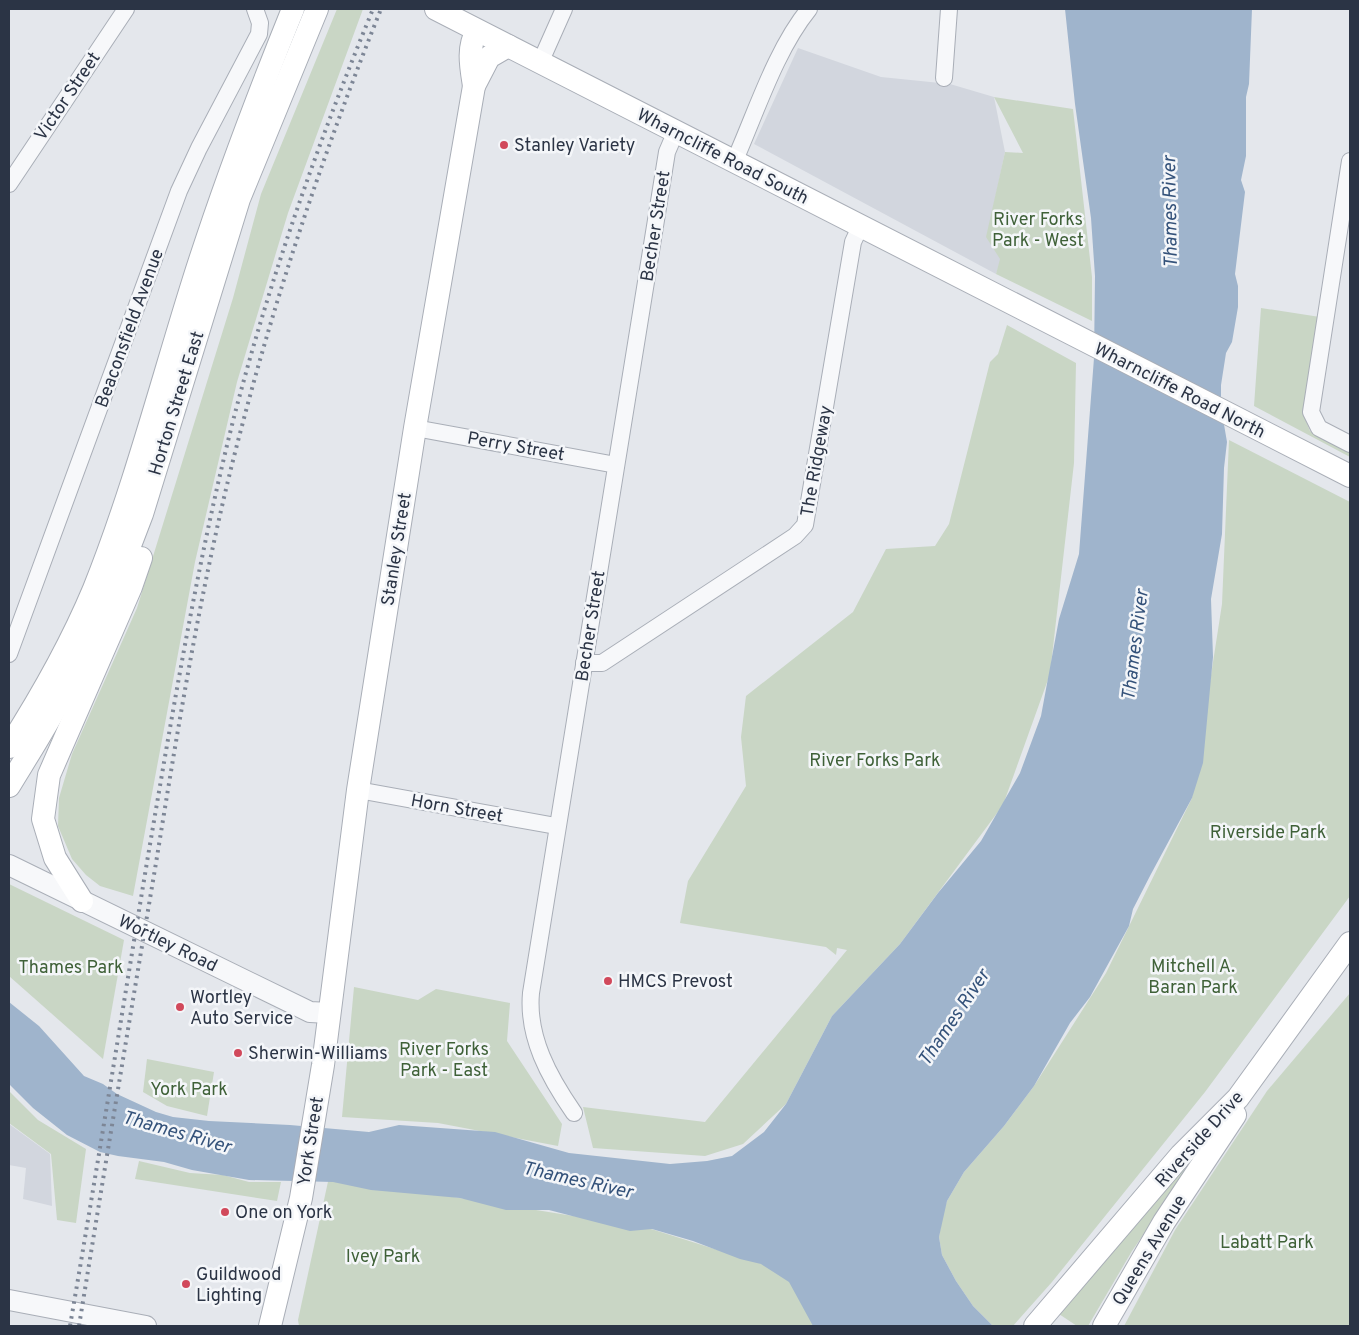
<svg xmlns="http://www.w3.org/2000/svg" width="1359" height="1335" font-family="Overpass,sans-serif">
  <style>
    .built { fill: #d2d6de }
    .green { fill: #c9d6c5 }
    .water { fill: #9fb4cc }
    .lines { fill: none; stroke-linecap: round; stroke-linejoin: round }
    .minor-casing { stroke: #a9aeb7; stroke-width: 18 }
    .tertiary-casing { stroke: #a9aeb7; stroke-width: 22 }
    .secondary-casing { stroke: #a9aeb7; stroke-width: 24 }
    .minor { stroke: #f7f8fa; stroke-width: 16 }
    .tertiary { stroke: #f7f8fa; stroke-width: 20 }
    .secondary { stroke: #fff; stroke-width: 22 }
    .rail { stroke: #7d8696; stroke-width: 4; stroke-dasharray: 2.5 5; stroke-linecap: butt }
    .poi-dot { fill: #d1495b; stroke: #f4f6f9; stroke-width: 2 }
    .labels { text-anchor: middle; stroke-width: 5; stroke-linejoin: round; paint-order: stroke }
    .street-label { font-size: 18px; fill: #2b3445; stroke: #f4f6f9 }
    .poi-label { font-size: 18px; fill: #2b3445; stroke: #f4f6f9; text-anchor: start }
    .park-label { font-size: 18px; fill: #3f6138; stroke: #f4f6f9 }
    .water-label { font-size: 19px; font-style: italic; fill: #34527a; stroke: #f4f6f9 }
  </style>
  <rect width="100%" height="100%" fill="#e4e7ec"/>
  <g class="built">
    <path d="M798 48 881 77 950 84 994 97 1005 152 987 237 1001 259 996 274 754 144Z"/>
    <path d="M9 1124 50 1154 52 1206 23 1199 26 1168 9 1165Z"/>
  </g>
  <g class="green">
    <path d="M337 9H363L288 213 237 382 195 562 133 896 100 886 86 875 72 859 58 826 59 798 72 754 137 608 233 298 261 194Z"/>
    <path d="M994 97 1073 109 1092 277V321L996 274 1000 259 986 237 1005 152 1023 153Z"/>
    <path d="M1261 308 1320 317 1303 414 1310 431 1350 452V457L1254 406Z"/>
    <path d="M1007 325 1076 363 1074 463 1050 674 1003 805 900 944 832 1016 786 1104 743 1144 705 1156 593 1148 583 1107 705 1122 847 950 837 948 836 955 826 947 680 923 688 881 746 786 741 737 746 696 853 612 886 549 935 546 949 524 990 362 998 354Z"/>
    <path d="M1229 440 1350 502V896L1205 1092 1052 1282 1013 1326H993L973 1306 956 1281 942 1255 939 1237 943 1213 947 1201 964 1172 1004 1126 1034 1086 1106 973 1192 798 1222 604Z"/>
    <path d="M9 884 124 940 103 1059 9 976Z"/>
    <path d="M354 987 418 1000 436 989 510 1003 507 1041 562 1124 558 1146 438 1123 342 1117Z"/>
    <path d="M1350 993V1326H1124L1175 1230 1267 1091Z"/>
    <path d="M147 1059 214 1072 207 1116 167 1106 143 1092Z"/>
    <path d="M9 1091 38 1120 86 1149 76 1223 57 1220 51 1154 9 1123Z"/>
    <path d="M139 1161 190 1173 223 1175 249 1182H281L277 1201 135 1179Z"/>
    <path d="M1188 1162 1192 1164 1132 1251 1088 1326H1077L1059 1314Z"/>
    <path d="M329 1177 648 1228 794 1274 815 1326H299L298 1320Z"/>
  </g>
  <path class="water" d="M1065 9H1252L1249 84 1246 97V156L1241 180 1245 192 1235 274 1238 286V307L1232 342 1226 353 1221 385V407L1227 442 1224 468 1222 534 1211 599 1213 657 1203 763 1192 798 1151 874 1133 909 1129 926 1090 997 1070 1023 1034 1086 1004 1126 964 1172 947 1201 939 1237 942 1255 956 1281 973 1306 993 1326H813L789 1282 761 1264 740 1259 693 1241 652 1229 630 1231 549 1210H506L460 1198 371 1190 333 1182 249 1180 192 1170 164 1162 118 1156 100 1152 67 1135 33 1108 9 1084V1002L39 1026 84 1076 103 1084 117 1094 156 1112 173 1117 209 1121 290 1125 369 1132 399 1125 495 1132 569 1153 670 1164 707 1161 732 1156 764 1132 786 1104 832 1016 900 944 938 893 981 841 1020 773 1041 716 1059 619 1079 554 1094 358 1095 276 1091 218 1075 104Z"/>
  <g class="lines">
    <g class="minor-casing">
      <g id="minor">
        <path d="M540 63 564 9"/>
        <path d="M944 78 949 9"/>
        <path d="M1350 161 1311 412 1319 428 1350 444"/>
        <path d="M734 162C756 113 775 51 809 9"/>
        <path d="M9 184 126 9"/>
        <path d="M415 428 616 465"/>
        <path d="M9 654 179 191 199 148 259 34 260 23 255 9"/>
        <path d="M584 663H602L795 536 805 525 853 242 860 227"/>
        <path d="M358 790 556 826"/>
        <path d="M574 1113C549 1077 527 1037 531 993L667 152 676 131"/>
      </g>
    </g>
    <g class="tertiary-casing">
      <g id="tertiary">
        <path d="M9 865 310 1012 329 1013"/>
        <path d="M9 1300 146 1326"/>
      </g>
    </g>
    <g class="secondary-casing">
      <g id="secondary">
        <path d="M436 9 1350 476"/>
        <path d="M474 86C471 67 467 47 477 31"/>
        <path d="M9 747C41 697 71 644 94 589 134 489 161 384 193 282 222 190 257 98 293 9"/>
        <path d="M9 786C26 758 44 730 60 700 92 640 118 578 142 514L239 199 317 9"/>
        <path d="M82 901 55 858 43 819 49 775 131 587 141 558"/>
        <path d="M270 1326 301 1198 323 1065 358 790 415 428 474 86 489 57 508 46"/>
        <path d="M1035 1326 1181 1155 1238 1098 1350 943"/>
        <path d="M1104 1326 1164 1222 1235 1115"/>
      </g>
    </g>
    <use href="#minor" class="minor"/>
    <use href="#tertiary" class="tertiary"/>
    <use href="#secondary" class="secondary"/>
    <g class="rail">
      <path d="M70 1326C97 1169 122 1013 148 856 173 710 197 564 233 421 269 281 318 143 373 9"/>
      <path d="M79 1326C104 1172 130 1017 156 863 180 715 204 567 243 422 280 281 327 144 381 9"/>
    </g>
  </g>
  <g class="poi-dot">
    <circle cx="504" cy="145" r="5"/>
    <circle cx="608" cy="981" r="5"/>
    <circle cx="180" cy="1007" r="5"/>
    <circle cx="238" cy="1053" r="5"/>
    <circle cx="225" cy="1212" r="5"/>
    <circle cx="186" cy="1284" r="5"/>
  </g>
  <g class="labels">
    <g class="street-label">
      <text transform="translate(67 96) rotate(-56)" y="6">Victor Street</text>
      <text transform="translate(723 156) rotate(27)" y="6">Wharncliffe Road South</text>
      <text transform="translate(655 226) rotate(-81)" y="6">Becher Street</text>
      <text transform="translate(129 328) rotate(-70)" y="6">Beaconsfield Avenue</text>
      <text transform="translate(1180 390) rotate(27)" y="6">Wharncliffe Road North</text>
      <text transform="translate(176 403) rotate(-73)" y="6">Horton Street East</text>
      <text transform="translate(516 446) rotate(10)" y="6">Perry Street</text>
      <text transform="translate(816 461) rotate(-80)" y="6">The Ridgeway</text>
      <text transform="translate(396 549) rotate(-81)" y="6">Stanley Street</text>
      <text transform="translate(590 626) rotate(-81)" y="6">Becher Street</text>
      <text transform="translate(457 808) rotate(10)" y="6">Horn Street</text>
      <text transform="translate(168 943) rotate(26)" y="6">Wortley Road</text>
      <text transform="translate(1199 1139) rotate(-48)" y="6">Riverside Drive</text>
      <text transform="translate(310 1141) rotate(-81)" y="6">York Street</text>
      <text transform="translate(1149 1250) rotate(-59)" y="6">Queens Avenue</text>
    </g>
    <g class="poi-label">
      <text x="514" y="151">Stanley Variety</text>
      <text x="618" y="987">HMCS Prevost</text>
      <text x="190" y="1003">Wortley<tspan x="190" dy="21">Auto Service</tspan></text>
      <text x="248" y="1059">Sherwin-Williams</text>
      <text x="235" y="1218">One on York</text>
      <text x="196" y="1280">Guildwood<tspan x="196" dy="21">Lighting</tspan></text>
    </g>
    <g class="park-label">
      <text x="1038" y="225">River Forks<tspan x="1038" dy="21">Park - West</tspan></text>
      <text x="875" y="766">River Forks Park</text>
      <text x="1268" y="838">Riverside Park</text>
      <text x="1193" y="972">Mitchell A.<tspan x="1193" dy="21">Baran Park</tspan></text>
      <text x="71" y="973">Thames Park</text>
      <text x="444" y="1055">River Forks<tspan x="444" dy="21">Park - East</tspan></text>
      <text x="189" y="1095">York Park</text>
      <text x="1267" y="1248">Labatt Park</text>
      <text x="383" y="1262">Ivey Park</text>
    </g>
    <g class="water-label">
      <text transform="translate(1169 212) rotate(-91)" y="7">Thames River</text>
      <text transform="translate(1134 645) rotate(-83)" y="7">Thames River</text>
      <text transform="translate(953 1017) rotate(-56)" y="7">Thames River</text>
      <text transform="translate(177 1131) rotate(16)" y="7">Thames River</text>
      <text transform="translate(578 1179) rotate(13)" y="7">Thames River</text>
    </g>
  </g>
  <rect width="1359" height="1335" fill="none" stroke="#2b3445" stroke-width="20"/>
</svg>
